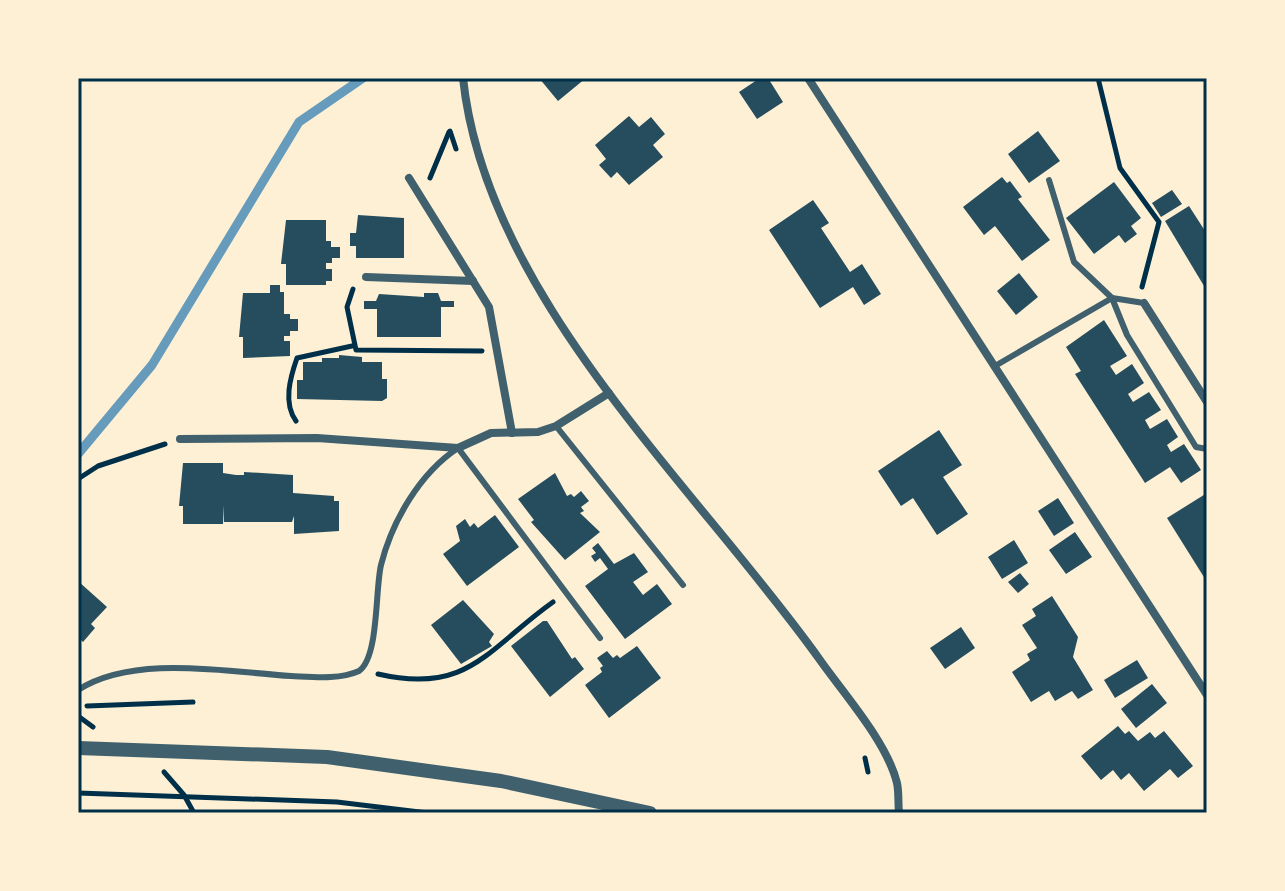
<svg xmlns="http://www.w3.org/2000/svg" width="1285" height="891" font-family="Helvetica,sans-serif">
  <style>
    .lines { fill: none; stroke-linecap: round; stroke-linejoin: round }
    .stream { stroke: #669bbc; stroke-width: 9 }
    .building { fill: #264d5e }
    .path { stroke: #003049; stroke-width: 5 }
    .service { stroke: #3f606c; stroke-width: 6 }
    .minor { stroke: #3f606c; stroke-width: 8 }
    .tertiary { stroke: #3f606c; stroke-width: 14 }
    .neatline { fill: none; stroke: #003049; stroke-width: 3 }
  </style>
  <rect width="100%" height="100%" fill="#fdf0d5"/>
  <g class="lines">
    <path class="stream" d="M78 454 152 365 299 122 363 78"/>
  </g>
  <g class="building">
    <path d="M539 78H586L558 101Z"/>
    <path d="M760 78H768L783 102 757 119 739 92Z"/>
    <path d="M629 116 639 127 651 117 665 134 653 145 663 157 629 185 617 172 611 178 599 165 606 159 595 145Z"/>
    <path d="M1038 131 1060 161 1029 183 1008 154Z"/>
    <path d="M1002 177 1007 183 1010 181 1022 197 1018 199 1050 240 1022 261 995 226 984 235 963 207Z"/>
    <path d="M1114 182 1141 218 1131 226 1137 234 1125 243 1119 235 1094 254 1066 218Z"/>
    <path d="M1172 190 1182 204 1161 217 1152 203Z"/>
    <path d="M813 200 829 223 821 228 850 272 862 264 881 294 864 305 853 287 820 308 769 230Z"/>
    <path d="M1189 206 1207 234V291L1165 221Z"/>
    <path d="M358 215 404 218V258H356V246H350V233H356Z"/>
    <path d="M286 220H326V241H331V247H340V258H332V263H326V269H332V281H326V285H286V264H281Z"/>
    <path d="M1019 273 1038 297 1016 315 997 291Z"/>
    <path d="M270 285H280V292H284V314H290V319H298V331H290V336H284V341H290V356L243 358V337H239L243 293H270Z"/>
    <path d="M424 293H438L441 301H454V307H441V337H377V309H364V301H376L379 294 424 297Z"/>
    <path d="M1104 320 1127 356 1110 366 1116 375 1132 364 1144 383 1128 394 1133 402 1149 392 1161 410 1145 420 1150 429 1167 419 1178 437 1167 445 1171 452 1184 444 1201 470 1181 483 1170 467 1145 483 1075 374 1081 371 1066 347Z"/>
    <path d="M339 355 362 357V362H382V379H387V398L382 401 297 399V380H303V362H322V358H339Z"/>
    <path d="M939 430 962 465 943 477 968 514 937 535 913 498 901 506 878 471Z"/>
    <path d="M183 463H223V473L236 475H244V472L293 475V493L334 496V501H339V531L294 534V516L292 522H224V505L223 524H183V506H179Z"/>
    <path d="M555 473 567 496 571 494 574 497 581 491 589 501 581 507 584 511 580 513 600 532 565 560 531 522 534 520 518 499Z"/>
    <path d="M1207 493V582L1167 518Z"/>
    <path d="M1058 498 1074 523 1054 536 1038 511Z"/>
    <path d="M495 515 519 547 467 586 443 554 460 541 456 526 465 519 470 527 474 523 478 528Z"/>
    <path d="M1075 532 1092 557 1066 574 1049 550Z"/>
    <path d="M1014 540 1028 563 1002 579 988 557Z"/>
    <path d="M598 543 614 564 634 553 648 572 633 582 643 595 657 584 672 604 625 639 585 586 608 569 600 558 595 562 591 556 596 553 592 548Z"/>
    <path d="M1020 573 1029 584 1018 593 1008 582Z"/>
    <path d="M78 581 107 607 91 624 95 628 83 642 78 637Z"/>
    <path d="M1052 596 1078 637 1073 657 1093 690 1078 699 1072 691 1055 701 1049 691 1031 702 1012 672 1030 660 1027 654 1037 648 1022 625 1036 616 1032 609Z"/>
    <path d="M463 600 494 634 489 642 492 646 461 664 431 625Z"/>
    <path d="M543 621H547L572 659 575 657 584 669 550 697 511 646Z"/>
    <path d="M961 627 975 648 945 669 930 648Z"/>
    <path d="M637 646 661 678 609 718 585 685 602 672 600 668 603 666 597 658 607 651 613 658 617 655 620 658Z"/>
    <path d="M1137 660 1148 678 1115 698 1104 680Z"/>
    <path d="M1152 684 1167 703 1136 728 1121 709Z"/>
    <path d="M1118 726 1125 734 1129 731 1138 741 1150 732 1155 738 1164 731 1193 766 1178 778 1170 769 1144 791 1129 773 1121 780 1113 770 1101 780 1081 756Z"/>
  </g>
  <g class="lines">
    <g class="path">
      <path d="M1098 78 1120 168 1159 222 1142 287"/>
      <path d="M450 131 456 149"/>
      <path d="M430 178 449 132"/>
      <path d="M353 289 347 307 356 350 482 351"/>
      <path d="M296 421C283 403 290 378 297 358L352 346"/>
      <path d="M78 479 98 466 165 444"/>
      <path d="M378 674C468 695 487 649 553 602"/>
      <path d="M87 706 193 702"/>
      <path d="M78 716 93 727"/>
      <path d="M865 758 868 772"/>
      <path d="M164 772 184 795 194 813"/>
      <path d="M78 793 337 802 428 813"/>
    </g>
    <g class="service">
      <path d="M1049 180 1074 262 1112 298 1127 335 1196 447 1207 449"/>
      <path d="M995 366 1112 298 1144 303"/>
      <path d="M556 426 683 585"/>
      <path d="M78 690C134 654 227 672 291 676 313 677 339 680 359 671 379 657 375 590 381 565 392 521 420 473 458 448L600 638"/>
    </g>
    <g class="minor">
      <path d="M463 78C486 298 697 487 820 660 844 694 887 742 897 783 899 792 898 803 899 813"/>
      <path d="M808 78 1207 695"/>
      <path d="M409 178 489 307 512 433"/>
      <path d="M366 277 473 281"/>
      <path d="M1144 303 1207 402"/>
      <path d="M180 439 317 438 458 448 491 433 538 432 556 426 609 393"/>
    </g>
    <path class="tertiary" d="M78 748 327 757 501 781 650 813"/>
  </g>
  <rect width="1285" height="891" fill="none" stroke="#fdf0d5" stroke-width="160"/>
  <rect x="80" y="80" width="1125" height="731" class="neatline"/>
</svg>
